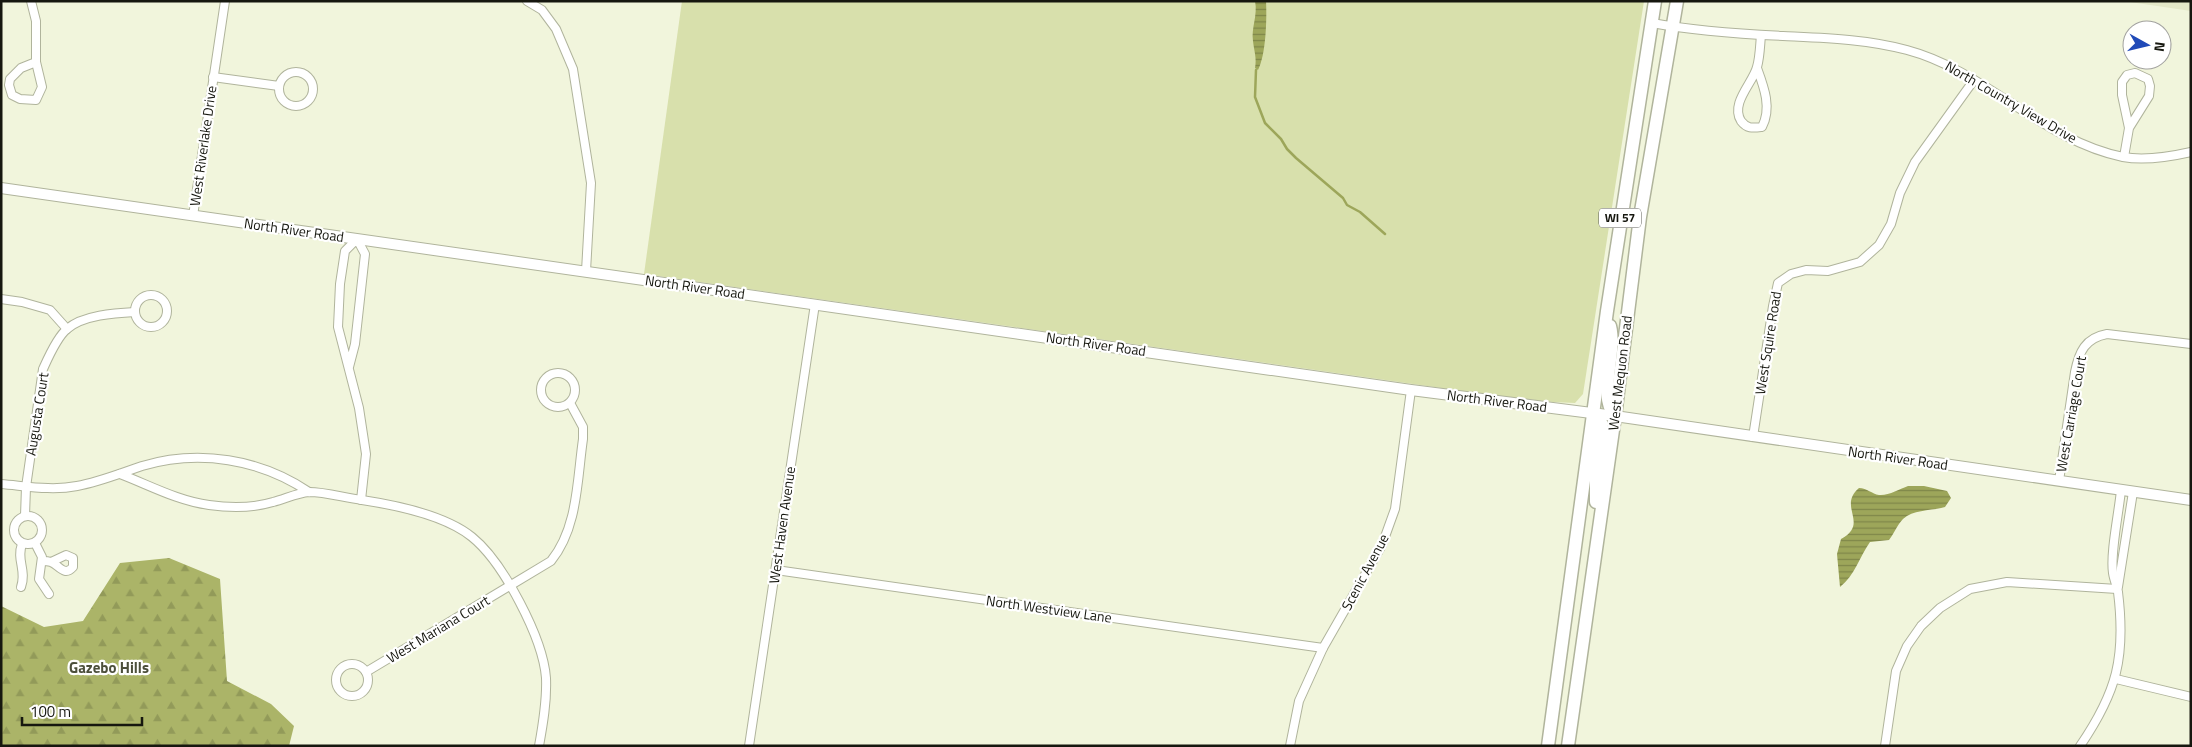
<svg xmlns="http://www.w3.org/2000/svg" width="2192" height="747" font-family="'Titillium Web',sans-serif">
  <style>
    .built { fill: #e4e8c8 }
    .green { fill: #d8e0ac }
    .forest { fill: url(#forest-firs) }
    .water { fill: url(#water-rules) }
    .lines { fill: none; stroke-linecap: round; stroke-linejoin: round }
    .stream { stroke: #9da65a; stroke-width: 2.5 }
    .minor-casing { stroke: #b0b49c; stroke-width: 10 }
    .tertiary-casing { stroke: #b0b49c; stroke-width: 12 }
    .primary-casing { stroke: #b0b49c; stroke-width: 15 }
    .minor { stroke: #fff; stroke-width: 8 }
    .tertiary { stroke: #fff; stroke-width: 10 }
    .primary { stroke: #fff; stroke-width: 12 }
    .labels { text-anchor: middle; stroke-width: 4.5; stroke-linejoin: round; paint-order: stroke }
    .shield { fill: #fff; stroke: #5c5d57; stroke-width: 1 }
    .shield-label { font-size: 12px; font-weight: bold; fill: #16170f }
    .street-label { font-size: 14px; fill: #16170f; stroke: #fff }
    .neighbourhood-label { font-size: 15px; font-weight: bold; fill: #4c4f3b; stroke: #fff }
  </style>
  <defs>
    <pattern id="forest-firs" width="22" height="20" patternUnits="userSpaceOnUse" patternTransform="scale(1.25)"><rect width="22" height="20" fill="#abb468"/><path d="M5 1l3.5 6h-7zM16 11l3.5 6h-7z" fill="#929a59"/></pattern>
    <pattern id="water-rules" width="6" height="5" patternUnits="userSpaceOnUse" patternTransform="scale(1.25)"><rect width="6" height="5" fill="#9da65a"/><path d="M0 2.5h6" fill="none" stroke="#7f8649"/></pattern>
  </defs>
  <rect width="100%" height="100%" fill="#f1f5dc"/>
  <path class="built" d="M2125 1H2191V11L2130 2Z"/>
  <path class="green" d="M682 1H1644L1583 394 1575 403 1553 402 1483 394 644 274Z"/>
  <path class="forest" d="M169 558 220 579 227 681 271 704 294 726 289 746H1V606L44 627 83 621 120 563Z"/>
  <g class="water">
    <path d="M1255 1H1266C1267 19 1266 55 1258 70L1255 68C1257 58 1254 51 1253 41 1251 28 1258 15 1255 1Z"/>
    <path d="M1908 486H1924L1947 491 1951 498 1945 507C1932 511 1914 509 1903 519 1897 525 1894 534 1889 540L1870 542C1859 558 1855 575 1840 587L1837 554 1841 539C1870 523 1837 507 1859 488 1867 488 1872 494 1879 495 1888 496 1900 489 1908 486Z"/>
  </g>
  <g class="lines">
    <path class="stream" d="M1256 70 1255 97 1265 123 1281 139 1287 149 1296 158 1343 198 1347 205 1360 212 1385 234"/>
    <g class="minor-casing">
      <g id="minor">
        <path d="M31 1 36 21V62L42 87 36 100 20 99 12 95 9 85 10 79 21 68 36 62"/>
        <path d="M527 1 542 10 556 29 573 69 591 183 586 271"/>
        <path d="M1652 23C1695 31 1740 34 1783 36 1825 38 1867 39 1907 50 1986 71 2043 141 2123 157 2145 161 2169 157 2191 152"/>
        <path d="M1757 68C1764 87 1772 108 1762 127 1753 128 1747 129 1741 121 1730 103 1753 83 1757 67 1760 57 1760 45 1761 35"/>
        <circle cx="296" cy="89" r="17"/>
        <path d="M213 77 279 86"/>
        <path d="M2124 157 2129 128 2149 96 2150 86 2148 79 2135 73 2127 75 2122 82V95L2129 128"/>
        <path d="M193 216 225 1"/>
        <circle cx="151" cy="311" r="16"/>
        <path d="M1 299 22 302 50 310 67 329"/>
        <path d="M349 367 355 344 365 254 357 239 345 251 340 284 338 327 359 408 366 454 361 500"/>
        <circle cx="558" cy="390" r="17"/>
        <path d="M1753 437 1773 306 1778 283 1791 274 1806 270 1828 271 1860 262 1879 245 1891 224 1900 193 1915 162 1974 80"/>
        <path d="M120 474C149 485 178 501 209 505 230 508 253 508 273 502 285 499 297 493 309 492 326 492 345 498 362 500 395 505 445 515 472 537 503 562 543 638 546 678 547 701 543 724 539 746"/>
        <path d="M2059 481 2075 372C2079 352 2085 338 2107 334L2191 344"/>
        <path d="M1 484C26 486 52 491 77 486 99 482 121 473 142 466 199 449 260 459 309 492"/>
        <circle cx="28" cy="530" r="14"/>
        <path d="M25 516 26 487 43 369C48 358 57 337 67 329 83 315 115 313 135 312"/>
        <path d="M35 543 42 557 39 579 49 594"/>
        <path d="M42 561C45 561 48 561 51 562 59 565 64 577 73 567V558L66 555 51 562"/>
        <path d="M776 570 1323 648"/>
        <path d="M21 587C27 570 16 560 22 544"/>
        <path d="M2118 587 2133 492"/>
        <circle cx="352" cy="680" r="16"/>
        <path d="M366 672 551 561C578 528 577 480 583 439V427L570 403"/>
        <path d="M2116 679 2191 697"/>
        <path d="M749 746 815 304"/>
        <path d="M1290 746 1299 701 1323 648 1382 545 1395 509 1411 390"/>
        <path d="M1885 746 1896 671 1907 646 1921 626 1940 608 1970 589 2007 582 2117 589"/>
        <path d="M2080 746C2117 692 2126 657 2118 592 2117 586 2114 580 2113 573 2110 553 2119 512 2121 490"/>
      </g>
    </g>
    <g class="tertiary-casing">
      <path id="tertiary" d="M1 188 1411 390 1615 416 2191 500"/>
    </g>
    <g class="primary-casing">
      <g id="primary">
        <path d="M1610 326C1617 354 1597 394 1615 416"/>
        <path d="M1594 413 1601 422 1602 431 1596 472V502"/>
        <path d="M1548 746 1607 311 1655 1"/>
        <path d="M1568 746 1615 416 1640 217 1677 1"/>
      </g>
    </g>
    <use href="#minor" class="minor"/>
    <use href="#tertiary" class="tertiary"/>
    <use href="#primary" class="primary"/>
  </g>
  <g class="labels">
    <rect class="shield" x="1599" y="208.5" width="42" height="19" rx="4"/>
    <g class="shield-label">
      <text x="1620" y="222">WI 57</text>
    </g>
    <g class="street-label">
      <text transform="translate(2011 102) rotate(30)" y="5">North Country View Drive</text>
      <text transform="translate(203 146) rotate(-82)" y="5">West Riverlake Drive</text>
      <text transform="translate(294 230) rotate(8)" y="5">North River Road</text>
      <text transform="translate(695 287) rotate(8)" y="5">North River Road</text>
      <text transform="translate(1768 343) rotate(-81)" y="5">West Squire Road</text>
      <text transform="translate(1096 344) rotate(8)" y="5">North River Road</text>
      <text transform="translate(1620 373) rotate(-83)" y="5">West Mequon Road</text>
      <text transform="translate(1497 401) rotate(7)" y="5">North River Road</text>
      <text transform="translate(37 414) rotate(-81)" y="5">Augusta Court</text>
      <text transform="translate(2071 414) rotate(-80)" y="5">West Carriage Court</text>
      <text transform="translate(1898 458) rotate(8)" y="5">North River Road</text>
      <text transform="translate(782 525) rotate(-82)" y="5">West Haven Avenue</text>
      <text transform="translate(1365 572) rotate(-62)" y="5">Scenic Avenue</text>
      <text transform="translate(1049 609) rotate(8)" y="5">North Westview Lane</text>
      <text transform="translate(438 629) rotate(-31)" y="5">West Mariana Court</text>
    </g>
    <g class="neighbourhood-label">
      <text x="109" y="673">Gazebo Hills</text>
    </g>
  </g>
  <rect width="2192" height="747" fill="none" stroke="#16170f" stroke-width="5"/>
  <g transform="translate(2147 45) rotate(98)"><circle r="24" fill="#ffffff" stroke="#a2a29f"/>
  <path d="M0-4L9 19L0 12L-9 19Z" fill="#204ab8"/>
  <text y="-8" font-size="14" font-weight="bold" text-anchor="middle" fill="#16170f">N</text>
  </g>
  <path d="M22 717v8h120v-8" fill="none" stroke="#16170f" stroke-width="2.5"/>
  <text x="30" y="717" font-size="15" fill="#16170f" stroke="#ffffff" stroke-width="4" paint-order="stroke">100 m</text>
</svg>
